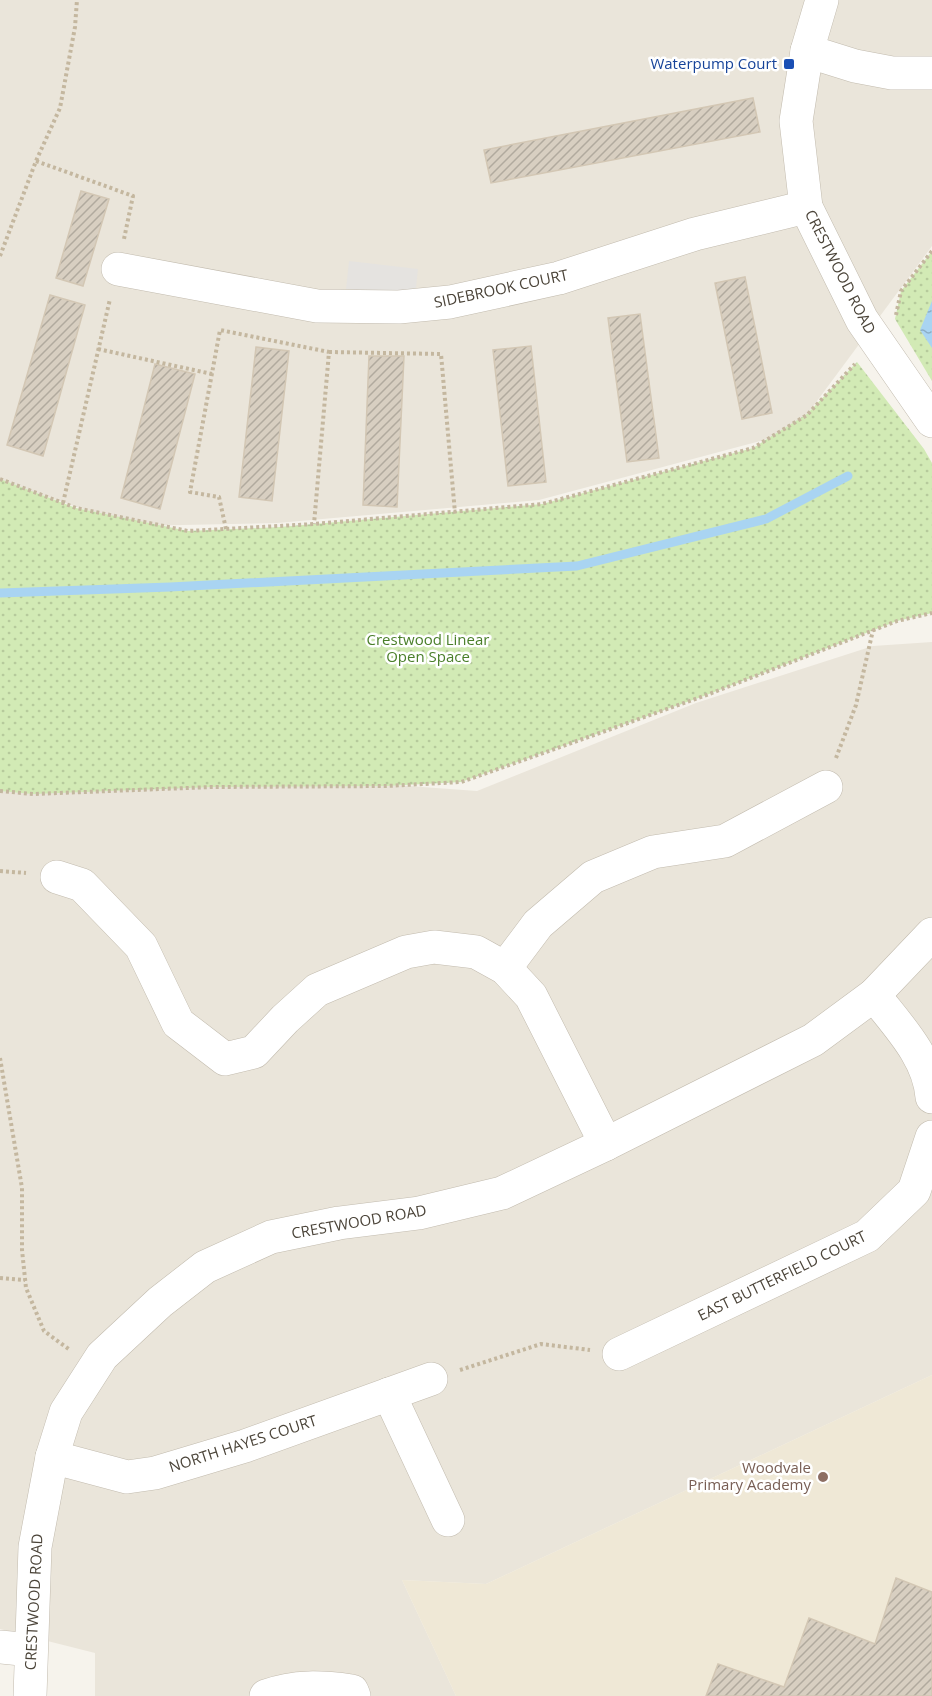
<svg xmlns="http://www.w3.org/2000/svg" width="932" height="1696" font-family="'Open Sans',sans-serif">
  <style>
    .residential { fill: #eae5da }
    .education { fill: #efe8d6 }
    .park { fill: url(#park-dots) }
    .parking { fill: #e5e3e0 }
    .water { fill: url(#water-ripples) }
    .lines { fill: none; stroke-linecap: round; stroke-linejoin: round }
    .stream { stroke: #a9d4f2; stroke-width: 9 }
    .building { fill: url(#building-hatch); stroke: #d3c7b4; stroke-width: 1.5 }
    .minor-casing { stroke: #c2bbae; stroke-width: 34 }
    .path { stroke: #c4b79f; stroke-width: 4; stroke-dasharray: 3 3; stroke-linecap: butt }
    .minor { stroke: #fff; stroke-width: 33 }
    .transit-dot { fill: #1a4fb4; stroke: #fff; stroke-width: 2 }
    .education-dot { fill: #8d6e63; stroke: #fff; stroke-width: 2 }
    .labels { text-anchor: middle; stroke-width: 5; stroke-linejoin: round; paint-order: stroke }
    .transit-label { font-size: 15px; fill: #164399; stroke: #fff; text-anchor: end }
    .street-label { font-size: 15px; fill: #4b4439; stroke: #fff }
    .park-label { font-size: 15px; fill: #4a7f2a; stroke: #fff }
    .education-label { font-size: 15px; fill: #785e54; stroke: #fff; text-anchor: end }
  </style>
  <defs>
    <pattern id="park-dots" width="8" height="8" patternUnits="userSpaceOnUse" patternTransform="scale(1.5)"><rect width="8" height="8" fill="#d2eab5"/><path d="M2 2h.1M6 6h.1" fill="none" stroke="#b6ca9c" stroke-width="1.8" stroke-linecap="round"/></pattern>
    <pattern id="water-ripples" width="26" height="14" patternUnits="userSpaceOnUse" patternTransform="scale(1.5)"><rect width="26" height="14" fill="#a9d4f2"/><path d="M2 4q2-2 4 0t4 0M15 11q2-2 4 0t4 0" fill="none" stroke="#8caec5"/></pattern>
    <pattern id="building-hatch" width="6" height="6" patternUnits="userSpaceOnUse" patternTransform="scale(1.5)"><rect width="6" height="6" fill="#d8cfc1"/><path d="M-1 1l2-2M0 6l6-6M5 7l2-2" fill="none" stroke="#b1aa9e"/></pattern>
  </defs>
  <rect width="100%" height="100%" fill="#f6f3ec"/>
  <g class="residential">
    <path d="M0 0H932V246L794 432 539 500 277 523 134 526 0 481Z"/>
    <path d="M932 642V1375L486 1584 402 1580 456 1696H95V1653L0 1629V785L202 771 477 791 696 703 873 646Z"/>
  </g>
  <path class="education" d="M932 1375V1696H456L402 1580 486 1584Z"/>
  <g class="park">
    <path d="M932 251V381L895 319 901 291Z"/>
    <path d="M857 362 924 449 932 463V613L897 621 704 696 461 782 386 786 212 787 33 794 0 791V479L76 508 188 531 280 527 542 504 753 448 807 414Z"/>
  </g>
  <path class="parking" d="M349 261 418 269 415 297 346 289Z"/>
  <path class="water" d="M932 301V348L920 330Z"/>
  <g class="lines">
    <path class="stream" d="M0 593 170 587 577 566 766 519 848 476"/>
  </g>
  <g class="building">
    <path d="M753 98 760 132 491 183 484 150Z"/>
    <path d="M81 191 109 199 83 286 56 278Z"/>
    <path d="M745 277 772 413 742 419 715 283Z"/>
    <path d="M50 295 85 305 43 456 7 445Z"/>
    <path d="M640 314 659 458 627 462 608 318Z"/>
    <path d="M531 346 546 482 508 486 493 350Z"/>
    <path d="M256 347 289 351 272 501 239 497Z"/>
    <path d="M369 356H404L397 507 363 505Z"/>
    <path d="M155 364 195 374 160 509 121 498Z"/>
    <path d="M896 1578 932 1592V1696H706L718 1664 784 1687 809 1618 875 1644Z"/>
  </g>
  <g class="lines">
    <g class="minor-casing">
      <g id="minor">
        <path d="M822 0 807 51 796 121 806 207 862 320 932 421"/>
        <path d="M807 51 855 66 892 73H932"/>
        <path d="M118 269 317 306 399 307 450 302 559 278 695 234 806 207"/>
        <path d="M57 877 82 885 141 946 178 1023 225 1059 254 1052 285 1019 317 990 406 952 434 947 476 952 505 968 531 996 606 1144"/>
        <path d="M505 968 538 924 593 877 653 852 725 841 826 787"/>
        <path d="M874 995C898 1026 929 1057 932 1097"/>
        <path d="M619 1354 867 1236 914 1191 932 1137"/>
        <path d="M389 1394 448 1520"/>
        <path d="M52 1457 127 1477 155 1473 245 1446 431 1379"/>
        <path d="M0 1647 31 1650"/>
        <path d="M30 1696 35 1547 52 1457 66 1412 102 1356 160 1302 205 1267 271 1237 339 1223 419 1213 502 1193 606 1144 813 1040 874 995 932 934"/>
        <path d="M266 1696C295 1685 323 1687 352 1691L354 1696"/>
      </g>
    </g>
    <g class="path">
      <path d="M36 161 133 196 124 239"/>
      <path d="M0 256 36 161 60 108 75 27 77 0"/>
      <path d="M896 315 901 291 932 251"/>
      <path d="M98 349 212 374"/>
      <path d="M329 352 441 354 455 513"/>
      <path d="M0 479 76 508 188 531 314 524 542 504 753 448 807 415 855 364"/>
      <path d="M63 503 110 299"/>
      <path d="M226 529 219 497 190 492 220 330 329 352 314 524"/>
      <path d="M836 758 856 705 873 630"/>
      <path d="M0 791 33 794 212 787 386 786 461 782 704 696 897 621 932 613"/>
      <path d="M0 871 26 873"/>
      <path d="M0 1058 22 1188V1250L26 1288 44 1331 70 1350"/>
      <path d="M0 1278 25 1280"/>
      <path d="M460 1370 541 1344 590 1350"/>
    </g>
    <use href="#minor" class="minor"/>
  </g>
  <rect class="transit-dot" x="783" y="58" width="12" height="12" rx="3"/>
  <circle class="education-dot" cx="823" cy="1477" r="6"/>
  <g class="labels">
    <g class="transit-label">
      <text x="777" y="69">Waterpump Court</text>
    </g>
    <g class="street-label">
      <text transform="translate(840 272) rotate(63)" y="5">CRESTWOOD ROAD</text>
      <text transform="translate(501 289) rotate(-12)" y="5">SIDEBROOK COURT</text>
      <text transform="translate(359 1222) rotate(-10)" y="5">CRESTWOOD ROAD</text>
      <text transform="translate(782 1276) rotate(-26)" y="5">EAST BUTTERFIELD COURT</text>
      <text transform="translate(243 1444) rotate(-18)" y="5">NORTH HAYES COURT</text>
      <text transform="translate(34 1602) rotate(-87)" y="5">CRESTWOOD ROAD</text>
    </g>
    <g class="park-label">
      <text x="428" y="645">Crestwood Linear<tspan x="428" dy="17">Open Space</tspan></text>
    </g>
    <g class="education-label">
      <text x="811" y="1473">Woodvale<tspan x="811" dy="17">Primary Academy</tspan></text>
    </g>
  </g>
</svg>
